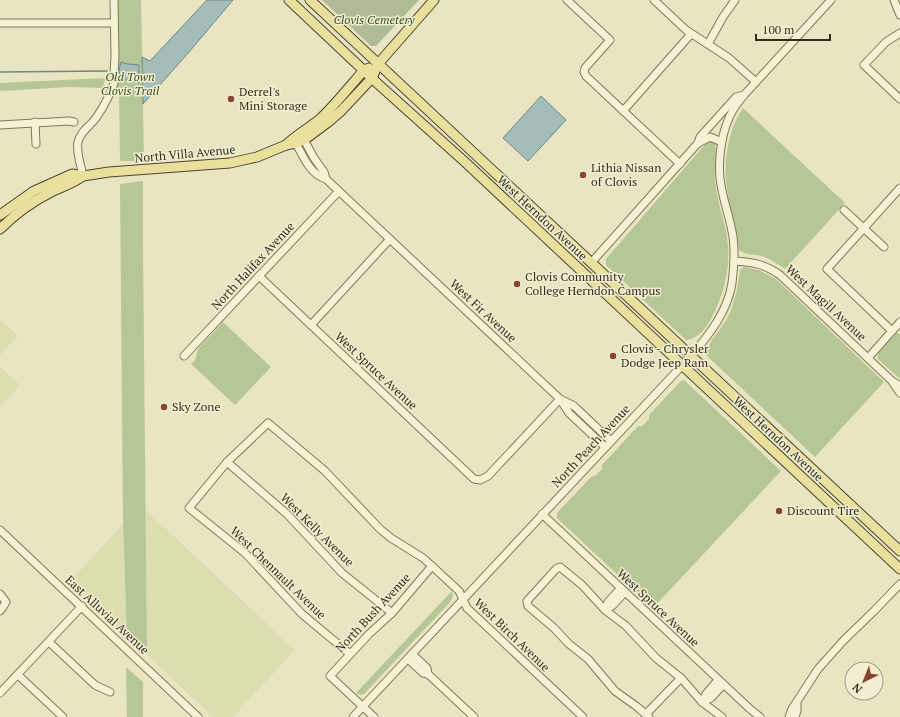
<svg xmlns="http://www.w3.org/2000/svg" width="900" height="717" font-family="'PT Serif',serif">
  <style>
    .farmland { fill: #dcdeb0 }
    .green { fill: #b7c697 }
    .cemetery { fill: #afbb96 }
    .water { fill: #a4bcba; stroke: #6c8987 }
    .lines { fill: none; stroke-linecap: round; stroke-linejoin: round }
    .stream { stroke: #6c8987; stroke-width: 1.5 }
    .minor-casing { stroke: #81775b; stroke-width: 9 }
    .major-casing { stroke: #4f442f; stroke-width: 11 }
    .minor { stroke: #f5f1d4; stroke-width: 7 }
    .major { stroke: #e9e09d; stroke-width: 9 }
    .poi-dot { fill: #8a4231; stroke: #f1eed1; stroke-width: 1.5 }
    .labels { text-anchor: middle; stroke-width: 3; stroke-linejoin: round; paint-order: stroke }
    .park-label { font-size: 12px; font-style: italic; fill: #3b4d26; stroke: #f1eed1 }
    .poi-label { font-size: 12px; fill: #322c1e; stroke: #f1eed1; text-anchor: start }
    .street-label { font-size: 12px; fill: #322c1e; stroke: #f1eed1 }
  </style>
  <rect width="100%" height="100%" fill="#e9e5c2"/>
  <g class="farmland">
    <path d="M0 319 18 336 0 355Z"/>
    <path d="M0 367 20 385 0 407Z"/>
    <path d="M146 510 295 650 233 717H213L147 655Z"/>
    <path d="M123 524 127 637 68 584Z"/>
  </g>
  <g class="green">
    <path d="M118 0H141L144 161H120L119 92H116C121 61 118 31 118 0Z"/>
    <path d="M106 78 102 88 70 87 0 91V83Z"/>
    <path d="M743 108 845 203 785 269C778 264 770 259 762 256 754 254 745 255 739 250 737 229 730 209 727 189 723 163 728 129 743 108Z"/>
    <path d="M710 140 715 142C717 146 714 172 715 181 717 198 722 215 726 231 732 261 726 290 712 317 707 327 698 339 686 340L606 265V259L707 142Z"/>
    <path d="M143 181V247L147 655 127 637 123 524 120 184Z"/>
    <path d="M744 267 759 270 776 279 884 382 815 457 706 355C707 343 722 328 728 317 735 302 738 286 740 270Z"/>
    <path d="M223 322 271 367 235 405 191 364 195 360 198 349Z"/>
    <path d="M897 332 900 335V379L878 359V353Z"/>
    <path d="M684 380 781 471 653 608 557 518V513L591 477 595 476 602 469V465L638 426H642L649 419V415L681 381Z"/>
    <path d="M452 591 453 596 451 601 365 693 361 695 356 693Z"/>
    <path d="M126 667 143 682V717H127Z"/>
  </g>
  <path class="cemetery" d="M322 0H419L376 46H371Z"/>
  <g class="water">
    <path d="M207 0H233L189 52 143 104 142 57 150 61Z"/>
    <path d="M121 62 128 64 139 65V82L120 79 119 70Z"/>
    <path d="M541 96 566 120 528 161 503 138Z"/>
  </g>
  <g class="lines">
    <path class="stream" d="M0 72 107 71"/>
    <g class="minor-casing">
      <g id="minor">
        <path d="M567 0 610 40 585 68 584 72 586 76 680 164"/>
        <path d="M654 0 686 30 729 58 756 82"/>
        <path d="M894 0 900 15"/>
        <path d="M0 23H114"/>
        <path d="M900 33 886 42 864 65 900 99"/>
        <path d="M708 44 723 17 735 0"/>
        <path d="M623 111 691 34"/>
        <path d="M35 122 36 144"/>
        <path d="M0 125 69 121 74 122"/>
        <path d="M302 136 314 158 324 172 326 179"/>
        <path d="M294 140C303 155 309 174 326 179L560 399 569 413 605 447"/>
        <path d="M698 143 710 137 722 142"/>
        <path d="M83 176C81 165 76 153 78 142 80 132 90 126 96 118 104 107 113 89 116 76L114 73 115 56 114 0"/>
        <path d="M844 210 884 247"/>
        <path d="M734 261C752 262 765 264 780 275L892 381 900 386"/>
        <path d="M591 263 698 143 700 137 736 97 744 95"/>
        <path d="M259 276 474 479 480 480 488 476 560 399"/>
        <path d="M311 325 390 239"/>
        <path d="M892 331 827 269 900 188"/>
        <path d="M184 356 339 191"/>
        <path d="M868 358 900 322"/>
        <path d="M893 383 900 393"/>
        <path d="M560 399 574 406 611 441"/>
        <path d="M227 462 287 514 342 573 392 613"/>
        <path d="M542 514 750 709 760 717"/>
        <path d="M0 530 198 717"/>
        <path d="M621 588 608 602 605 610 612 606 625 592"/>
        <path d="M0 594 6 602 3 607 0 611"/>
        <path d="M49 642 95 685 110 692"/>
        <path d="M350 654 302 614 245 553 189 508 227 462 268 423 325 471 380 529 391 538 423 558 432 566 459 591 467 608 583 717"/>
        <path d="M412 654 427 668 428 674"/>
        <path d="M408 659 423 673 428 674 474 717"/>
        <path d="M18 675 63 717"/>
        <path d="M718 680 706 694 702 702 711 698 723 685"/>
        <path d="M0 693 82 606"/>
        <path d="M646 714 681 678"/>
        <path d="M353 717 691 356C709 335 728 311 732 283 734 268 735 252 733 237 730 217 722 198 720 178 718 156 722 129 733 110 736 105 740 100 744 95L831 0"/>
        <path d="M374 717 330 676 369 634 392 613 432 566"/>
        <path d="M649 717 636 706 615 691 588 659 569 644 554 628 528 606 527 601 556 569 560 567 582 585 605 610 626 626 656 658 681 678 702 702 722 717"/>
        <path d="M789 717 792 709 818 669 844 640 874 611 900 584"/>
        <path d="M795 717 797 711V702"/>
      </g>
    </g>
    <g class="major-casing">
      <g id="major">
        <path d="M289 0 377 83 465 162 900 569"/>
        <path d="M310 0 900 551"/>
        <path d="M286 145C296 135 309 128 320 119 336 104 350 86 364 70L369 68"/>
        <path d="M0 215 34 191 72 174 83 176 109 172 230 163 257 157 286 145 296 143 304 140 327 123 341 111 372 78 378 64 434 0"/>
        <path d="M0 229C15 214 33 201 53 191 64 186 74 183 83 176"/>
      </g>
    </g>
    <use href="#minor" class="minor"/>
    <use href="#major" class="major"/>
  </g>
  <g class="poi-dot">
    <circle cx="231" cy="99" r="4"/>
    <circle cx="583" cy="175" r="4"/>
    <circle cx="517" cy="284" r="4"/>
    <circle cx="613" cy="356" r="4"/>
    <circle cx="164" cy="407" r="4"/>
    <circle cx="779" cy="511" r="4"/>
  </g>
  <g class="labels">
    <g class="park-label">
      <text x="374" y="24">Clovis Cemetery</text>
      <text x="130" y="81">Old Town<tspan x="130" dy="14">Clovis Trail</tspan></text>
    </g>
    <g class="poi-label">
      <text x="239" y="96">Derrel's<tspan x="239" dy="14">Mini Storage</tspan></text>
      <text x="591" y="172">Lithia Nissan<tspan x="591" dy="14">of Clovis</tspan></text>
      <text x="525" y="281">Clovis Community<tspan x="525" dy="14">College Herndon Campus</tspan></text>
      <text x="621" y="353">Clovis - Chrysler<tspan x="621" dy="14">Dodge Jeep Ram</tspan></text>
      <text x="172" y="411">Sky Zone</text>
      <text x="787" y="515">Discount Tire</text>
    </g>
    <g class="street-label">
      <text transform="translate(185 154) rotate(-5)" y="4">North Villa Avenue</text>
      <text transform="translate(542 218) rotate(43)" y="4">West Herndon Avenue</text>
      <text transform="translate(253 266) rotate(-47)" y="4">North Halifax Avenue</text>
      <text transform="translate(826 303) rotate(43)" y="4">West Magill Avenue</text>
      <text transform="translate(483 311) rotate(43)" y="4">West Fir Avenue</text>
      <text transform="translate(376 371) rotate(43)" y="4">West Spruce Avenue</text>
      <text transform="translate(778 439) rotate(43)" y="4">West Herndon Avenue</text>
      <text transform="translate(591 446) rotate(-47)" y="4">North Peach Avenue</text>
      <text transform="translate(317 530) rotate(45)" y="4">West Kelly Avenue</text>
      <text transform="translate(278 573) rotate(44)" y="4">West Chennault Avenue</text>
      <text transform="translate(658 608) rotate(43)" y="4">West Spruce Avenue</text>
      <text transform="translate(373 613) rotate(-47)" y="4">North Bush Avenue</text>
      <text transform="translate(107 615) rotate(43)" y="4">East Alluvial Avenue</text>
      <text transform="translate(512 635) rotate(44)" y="4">West Birch Avenue</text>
    </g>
  </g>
  <g transform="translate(864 681) rotate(223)"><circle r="19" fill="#f1eed1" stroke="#a5a089"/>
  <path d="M0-3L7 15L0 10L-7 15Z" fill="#8a4231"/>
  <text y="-6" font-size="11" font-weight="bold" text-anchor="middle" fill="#322c1e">N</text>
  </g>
  <path d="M756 34v6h74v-6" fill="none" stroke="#322c1e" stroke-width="2"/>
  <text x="762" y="34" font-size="12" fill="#322c1e" stroke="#f1eed1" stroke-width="3" paint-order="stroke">100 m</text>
</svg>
